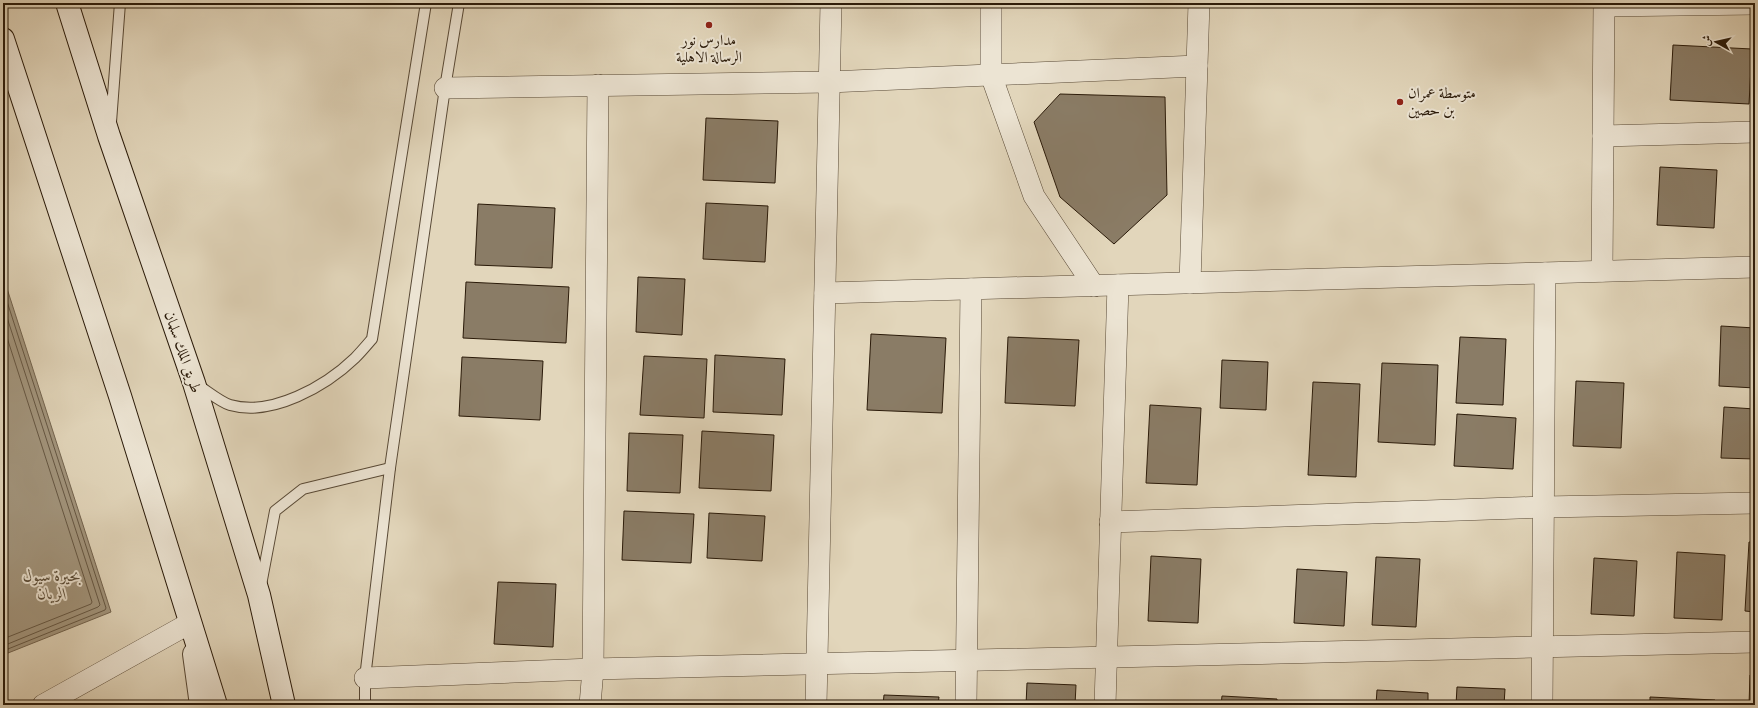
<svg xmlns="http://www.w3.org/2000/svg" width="1758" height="708" font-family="'IM FELL Great Primer',Amiri,serif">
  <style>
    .water { fill: #a3967e; stroke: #73644f }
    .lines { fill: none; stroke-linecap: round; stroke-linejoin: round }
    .shore { stroke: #665844; stroke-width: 1 }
    .building { fill: #8a7c66; stroke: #2a1a09 }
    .service-casing { stroke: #584936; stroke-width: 12 }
    .minor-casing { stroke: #584936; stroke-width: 22 }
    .tertiary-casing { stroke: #584936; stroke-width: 24 }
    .secondary-casing { stroke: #2a1a09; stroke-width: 24 }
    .service { stroke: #ece4d3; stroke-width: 10 }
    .minor { stroke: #ece4d3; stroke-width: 21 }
    .tertiary { stroke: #ece4d3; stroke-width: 22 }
    .secondary { stroke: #ece4d3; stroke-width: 22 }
    .poi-dot { fill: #8f2418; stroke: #ece4d3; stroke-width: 1.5 }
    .labels { text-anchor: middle; stroke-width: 4; stroke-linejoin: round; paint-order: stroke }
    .poi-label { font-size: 15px; fill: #2a1a09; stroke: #ece4d3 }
    .street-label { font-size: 15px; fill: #2a1a09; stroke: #ece4d3 }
    .water-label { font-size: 16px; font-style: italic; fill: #5a4c38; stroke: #ece4d3 }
  </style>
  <rect width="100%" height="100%" fill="#e2d6bb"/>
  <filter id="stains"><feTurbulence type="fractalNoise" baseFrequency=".005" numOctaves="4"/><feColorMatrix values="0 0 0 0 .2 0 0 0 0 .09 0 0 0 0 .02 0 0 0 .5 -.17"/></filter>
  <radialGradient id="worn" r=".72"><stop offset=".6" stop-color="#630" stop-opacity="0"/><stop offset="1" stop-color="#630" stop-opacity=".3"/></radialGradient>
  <path class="water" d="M3 276 111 612 3 655Z"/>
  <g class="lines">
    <g class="shore">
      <path d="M3 289 106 608 105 610 3 651"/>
      <path d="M3 305 100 605 98 607 3 646"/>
      <path d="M3 325 92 602 91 604 3 639"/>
    </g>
  </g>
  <g class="building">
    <path d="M1673 45 1752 49 1749 104 1670 100Z"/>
    <path d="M1060 94 1165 97 1167 195 1114 244 1060 197 1034 122Z"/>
    <path d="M706 118 778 121 775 183 703 180Z"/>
    <path d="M1660 167 1717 170 1714 228 1657 225Z"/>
    <path d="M706 203 768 206 765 262 703 259Z"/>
    <path d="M478 204 555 208 552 268 475 265Z"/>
    <path d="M638 277 685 279 682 335 636 332Z"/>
    <path d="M466 282 569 287 566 343 463 338Z"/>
    <path d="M1721 326 1755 328V388L1719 386Z"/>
    <path d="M871 334 946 338 942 413 867 410Z"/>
    <path d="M1008 337 1079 340 1075 406 1005 403Z"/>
    <path d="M1460 337 1506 339 1503 405 1456 403Z"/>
    <path d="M715 355 785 359 782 415 713 412Z"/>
    <path d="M644 356 707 359 704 418 640 415Z"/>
    <path d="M462 357 543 361 540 420 459 416Z"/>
    <path d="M1222 360 1268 362 1266 410 1220 408Z"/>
    <path d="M1382 363 1438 365 1435 445 1378 442Z"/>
    <path d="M1576 381 1624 383 1621 448 1573 446Z"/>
    <path d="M1313 382 1360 384 1356 477 1308 475Z"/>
    <path d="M1150 405 1201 408 1197 485 1146 483Z"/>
    <path d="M1724 407 1755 409V459L1721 458Z"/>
    <path d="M1457 414 1516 418 1513 469 1454 466Z"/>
    <path d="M702 431 774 435 771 491 699 488Z"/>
    <path d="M629 433 683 435 680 493 627 491Z"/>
    <path d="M624 511 694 514 691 563 622 560Z"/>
    <path d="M709 513 765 516 762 561 707 558Z"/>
    <path d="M1749 542H1755V612L1745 611Z"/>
    <path d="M1677 552 1725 555 1722 620 1674 618Z"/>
    <path d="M1151 556 1201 559 1198 623 1148 621Z"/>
    <path d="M1376 557 1420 559 1416 627 1372 625Z"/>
    <path d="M1594 558 1637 561 1634 616 1591 614Z"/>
    <path d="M1297 569 1347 572 1344 626 1294 623Z"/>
    <path d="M498 582 556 584 553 647 494 644Z"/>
    <path d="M1750 675H1755V705H1749Z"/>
    <path d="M1027 683 1076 685 1075 705H1026Z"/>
    <path d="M1457 687 1505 689 1504 705H1456Z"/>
    <path d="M1377 690 1428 693V705H1376Z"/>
    <path d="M884 695 939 697 938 705H883Z"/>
    <path d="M1222 696 1277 699V705H1221Z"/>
    <path d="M1650 697 1715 700 1714 705H1650Z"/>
  </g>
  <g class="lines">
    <g class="service-casing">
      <g id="service">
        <path d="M111 122 120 3"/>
        <path d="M196 384C206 390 220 402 230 405 272 417 326 386 355 358 361 352 366 346 372 339L426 3"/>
        <path d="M261 585 275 511 303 489 390 468"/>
        <path d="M365 705V678L390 468 445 88 459 3"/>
      </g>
    </g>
    <g class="minor-casing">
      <g id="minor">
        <path d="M991 3V75L1034 196 1094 286"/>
        <path d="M1604 6 1755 4"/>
        <path d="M445 88 829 82 1197 66"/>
        <path d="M1603 136 1755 132"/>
        <path d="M1602 271 1604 3"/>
        <path d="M1190 283 1199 3"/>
        <path d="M825 293 1755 267"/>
        <path d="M1110 522 1544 507 1755 503"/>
        <path d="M365 678 593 669 1755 642"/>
        <path d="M43 705 190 623"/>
        <path d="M590 705 593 669 598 85"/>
        <path d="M816 705 831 3"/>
        <path d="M966 705 971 289"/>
        <path d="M1105 705 1118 285"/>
        <path d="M1542 705 1545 273"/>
      </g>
    </g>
    <g class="tertiary-casing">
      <path id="tertiary" d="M194 654 201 705"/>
    </g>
    <g class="secondary-casing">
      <g id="secondary">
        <path d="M67 3 109 136 194 383 259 595 284 705"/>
        <path d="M3 39 120 396 216 705"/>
      </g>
    </g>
    <use href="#service" class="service"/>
    <use href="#minor" class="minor"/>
    <use href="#tertiary" class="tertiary"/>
    <use href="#secondary" class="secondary"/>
  </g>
  <g class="poi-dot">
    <circle cx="709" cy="25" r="4"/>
    <circle cx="1400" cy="102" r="4"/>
  </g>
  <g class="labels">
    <g class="poi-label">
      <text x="709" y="45">مدارس نور<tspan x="709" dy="17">الرسالة الاهلية</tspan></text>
      <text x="1408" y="98" text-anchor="start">متوسطة عمران<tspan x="1408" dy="17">بن حصين</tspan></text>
    </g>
    <g class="street-label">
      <text transform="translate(183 352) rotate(71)" y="5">طريق الملك سلمان</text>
    </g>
    <g class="water-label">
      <text x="52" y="581">بحيرة سيول<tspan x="52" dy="18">الريان</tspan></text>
    </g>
  </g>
  <rect width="1758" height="708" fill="none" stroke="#e2d6bb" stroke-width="16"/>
  <rect x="4" y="4" width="1750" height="700" fill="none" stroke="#2a1a09" stroke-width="2"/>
  <rect x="8" y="8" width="1742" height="692" fill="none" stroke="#2a1a09"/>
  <g transform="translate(1716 42) rotate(278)" stroke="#ece4d3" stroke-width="3" paint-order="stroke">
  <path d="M0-3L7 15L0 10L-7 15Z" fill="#2a1a09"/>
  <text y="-6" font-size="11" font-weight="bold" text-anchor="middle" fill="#2a1a09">ش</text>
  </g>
  <rect width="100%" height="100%" filter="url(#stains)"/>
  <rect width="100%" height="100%" fill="url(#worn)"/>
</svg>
